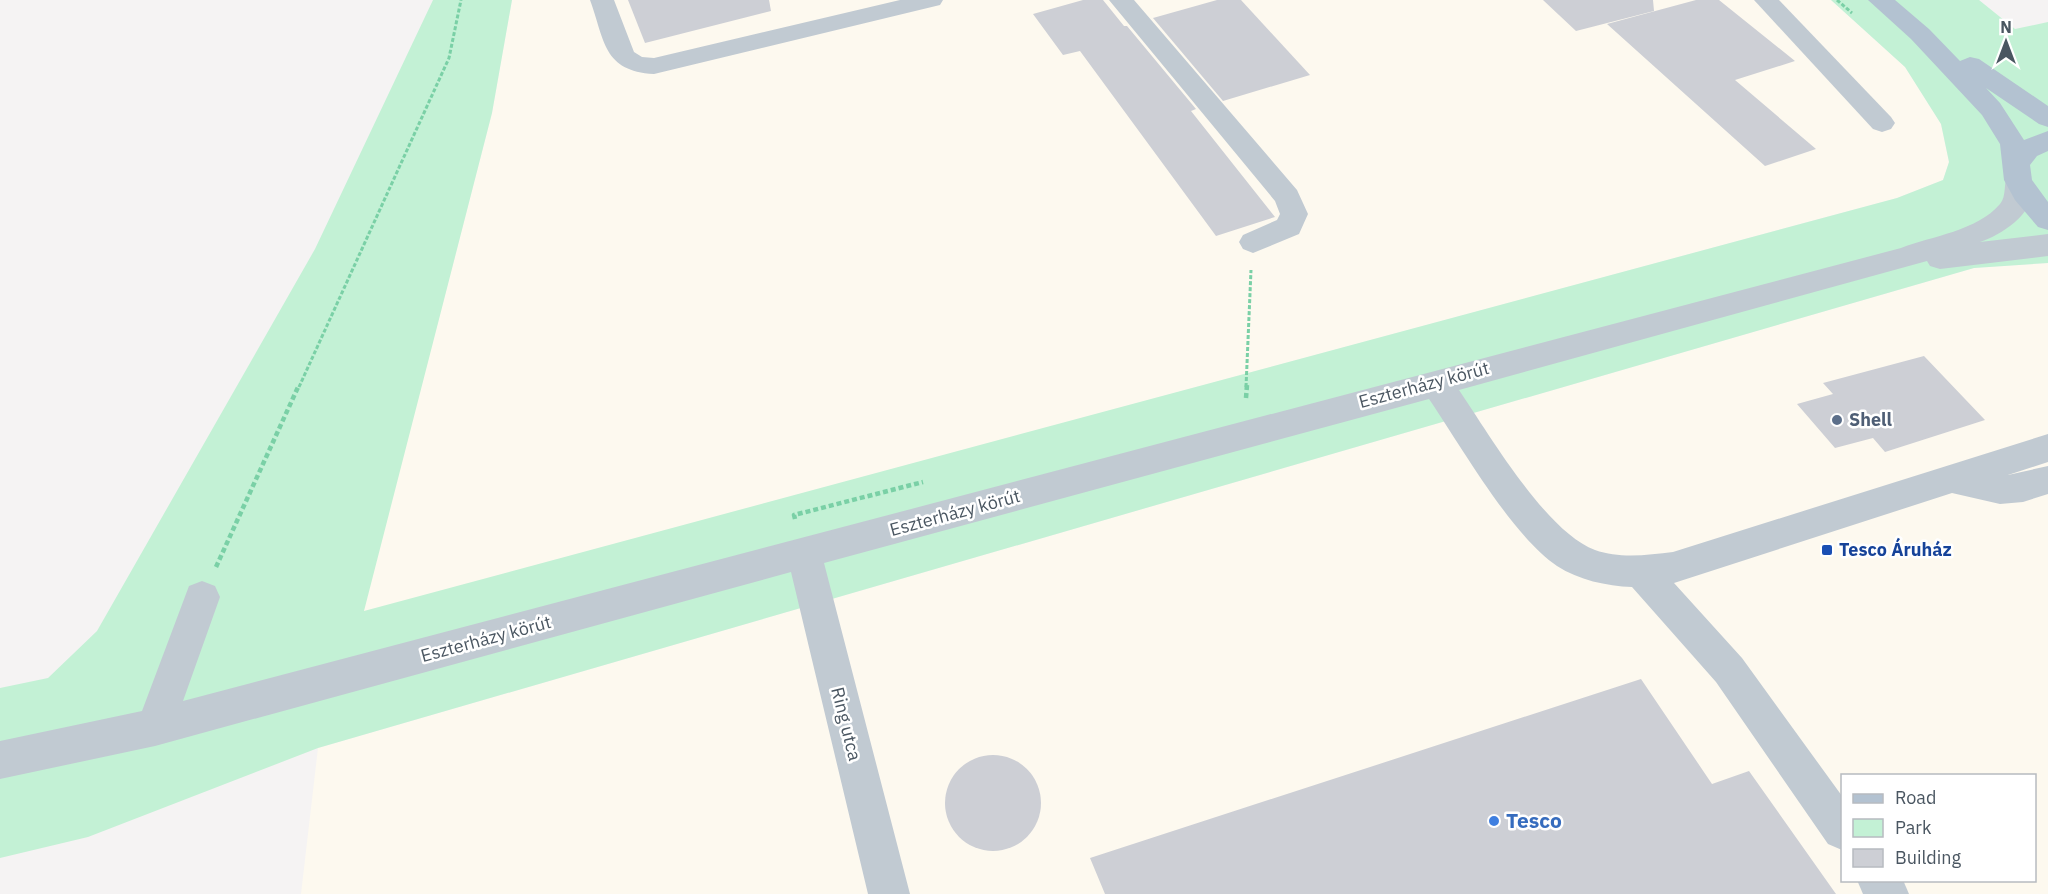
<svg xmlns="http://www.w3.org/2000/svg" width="2048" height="894" font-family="'IBM Plex Sans',sans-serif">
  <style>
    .commercial { fill: #fdf9ef; fill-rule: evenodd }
    .green { fill: #c3f1d5 }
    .building { fill: #cdcfd5 }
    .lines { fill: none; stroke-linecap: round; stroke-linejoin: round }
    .path-far1 { stroke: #7ad0a6; stroke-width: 3; stroke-dasharray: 4 2; stroke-linecap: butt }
    .path { stroke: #7ad0a6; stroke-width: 4.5; stroke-dasharray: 5 3; stroke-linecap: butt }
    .minor { fill: #c1cad2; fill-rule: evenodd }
    .major { fill: #b3c2d1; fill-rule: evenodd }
    .service-dot { fill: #5c6f8a; stroke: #fff; stroke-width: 2 }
    .transit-dot { fill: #1a4fb4; stroke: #fff; stroke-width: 2 }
    .shop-dot { fill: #3f7fe0; stroke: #fff; stroke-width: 2 }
    .labels { text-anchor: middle; stroke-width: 5; stroke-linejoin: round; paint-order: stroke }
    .street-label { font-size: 18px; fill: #4a5661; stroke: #fff }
    .service-label { font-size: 18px; font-weight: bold; fill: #4e5e75; stroke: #fff; text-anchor: start }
    .transit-label { font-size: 18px; font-weight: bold; fill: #164399; stroke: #fff; text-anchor: start }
    .near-shop-label { font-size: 21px; font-weight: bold; fill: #366cbe; stroke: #fff; text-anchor: start }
  </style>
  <rect width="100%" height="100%" fill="#f5f3f3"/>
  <g class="commercial">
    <path d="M512 0H1831L1905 67 1941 124 1949 162 1943 180 1897 198 363 612 492 113Z"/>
    <path d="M2048 263V894H301L318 748 1974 268ZM1842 776H2034V880H1842Z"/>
  </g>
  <path class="green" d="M433 0H512L492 113 364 611 1897 198 1943 180 1949 162 1941 124 1905 67 1831 0H1979L2015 29 2048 22V263L1974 268 318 748 88 837 0 858V688L48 678 97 631 315 249Z"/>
  <g class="building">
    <path d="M628 0H769L771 11 645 43Z"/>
    <path d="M1083 0H1103L1124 26H1127L1196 109 1191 111 1275 217 1216 236 1080 51 1063 55 1033 14Z"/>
    <path d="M1217 0H1241L1310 75 1223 101 1153 18Z"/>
    <path d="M1543 0H1653L1654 11 1576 31Z"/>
    <path d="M1696 0H1719L1795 61 1735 80 1816 149 1765 166 1607 24Z"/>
    <path d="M1924 356 1985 420 1885 452 1873 438 1835 448 1797 404 1833 394 1823 383Z"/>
    <path d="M1641 679 1712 784 1749 771 1836 894H1105L1090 858Z"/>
    <circle cx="993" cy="803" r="48"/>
  </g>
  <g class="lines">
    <g class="path-far1">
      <path d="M1837 0 1852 13"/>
      <path d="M299 387 449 58 461 0"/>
      <path d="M1246 387 1251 270"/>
    </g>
    <g class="path">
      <path d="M1246 398 1247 385"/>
      <path d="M795 519 794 515 923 482"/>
      <path d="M216 567 299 385"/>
    </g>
    <g class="minor">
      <path d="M590 0H614L634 52 642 57 654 58 900 0H943L940 5 654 74C603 71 605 41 590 0Z"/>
      <path d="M1109 0H1134L1297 190 1308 214 1299 234 1253 253 1243 249 1239 242 1243 235 1277 220 1280 214 1275 201Z"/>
      <path d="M1754 0H1779L1891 117 1895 123 1891 129 1882 132 1873 129Z"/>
      <path d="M2018 170 2028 173C2047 205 2006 233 1980 242L2048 234V256L1940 269 1930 266 1927 261 1459 390C1489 434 1546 532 1595 550 1620 559 1648 555 1673 552L2048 434V462L2008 475 2048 466V494L2023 502 2000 504 1952 493 1674 583 1742 658 1842 796V850L1828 844 1716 682 1632 587C1606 586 1579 580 1557 566 1512 536 1461 446 1429 399L824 563 910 894H868L791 572 155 746 0 779V741L142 711 189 586 202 581 215 586 220 597 183 701 1901 248C1932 236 1977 231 2000 204 2007 196 2003 183 2008 173Z"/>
      <path d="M1857 880H1903L1909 894H1863Z"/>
    </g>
    <path class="major" d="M1868 0H1895L1929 29 1960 61 1970 57 1979 59 2048 106V127L2039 124 1986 88 2000 103 2024 140 2048 131V151L2037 156 2030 165 2032 180 2048 202V230L2038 227 2015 200 2004 180 2000 144 1982 115 1911 39Z"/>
  </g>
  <circle class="service-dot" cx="1837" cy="420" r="6"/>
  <rect class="transit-dot" x="1821" y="544" width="12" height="12" rx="3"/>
  <circle class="shop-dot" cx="1494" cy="821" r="6"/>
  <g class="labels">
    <g class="street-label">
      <text transform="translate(1424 385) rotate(-15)" y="6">Eszterházy körút</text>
      <text transform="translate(955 513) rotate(-15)" y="6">Eszterházy körút</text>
      <text transform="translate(486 639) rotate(-15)" y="6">Eszterházy körút</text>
      <text transform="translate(846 724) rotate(76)" y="6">Ring utca</text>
    </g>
    <g class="service-label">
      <text x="1849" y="426">Shell</text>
    </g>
    <g class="transit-label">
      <text x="1839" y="556">Tesco Áruház</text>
    </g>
    <g class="near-shop-label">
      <text x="1506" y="828">Tesco</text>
    </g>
  </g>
  <rect x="1841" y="774" width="195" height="108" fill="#ffffff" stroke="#b7bbc0" stroke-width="1.5"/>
  <rect x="1853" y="794" width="30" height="9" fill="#b3c2d1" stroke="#b7bbc0" stroke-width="1.5"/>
  <text x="1895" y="804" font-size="18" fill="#4a5661">Road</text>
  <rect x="1853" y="819" width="30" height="18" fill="#c3f1d5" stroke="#b7bbc0" stroke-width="1.5"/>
  <text x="1895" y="834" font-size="18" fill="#4a5661">Park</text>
  <rect x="1853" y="849" width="30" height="18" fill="#cdcfd5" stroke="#b7bbc0" stroke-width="1.5"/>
  <text x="1895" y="864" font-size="18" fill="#4a5661">Building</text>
  <g transform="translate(2006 42)" stroke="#ffffff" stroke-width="4.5" paint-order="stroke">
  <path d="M0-4.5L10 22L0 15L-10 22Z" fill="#4a5661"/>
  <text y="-9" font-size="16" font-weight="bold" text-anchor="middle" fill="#4a5661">N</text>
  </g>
</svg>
